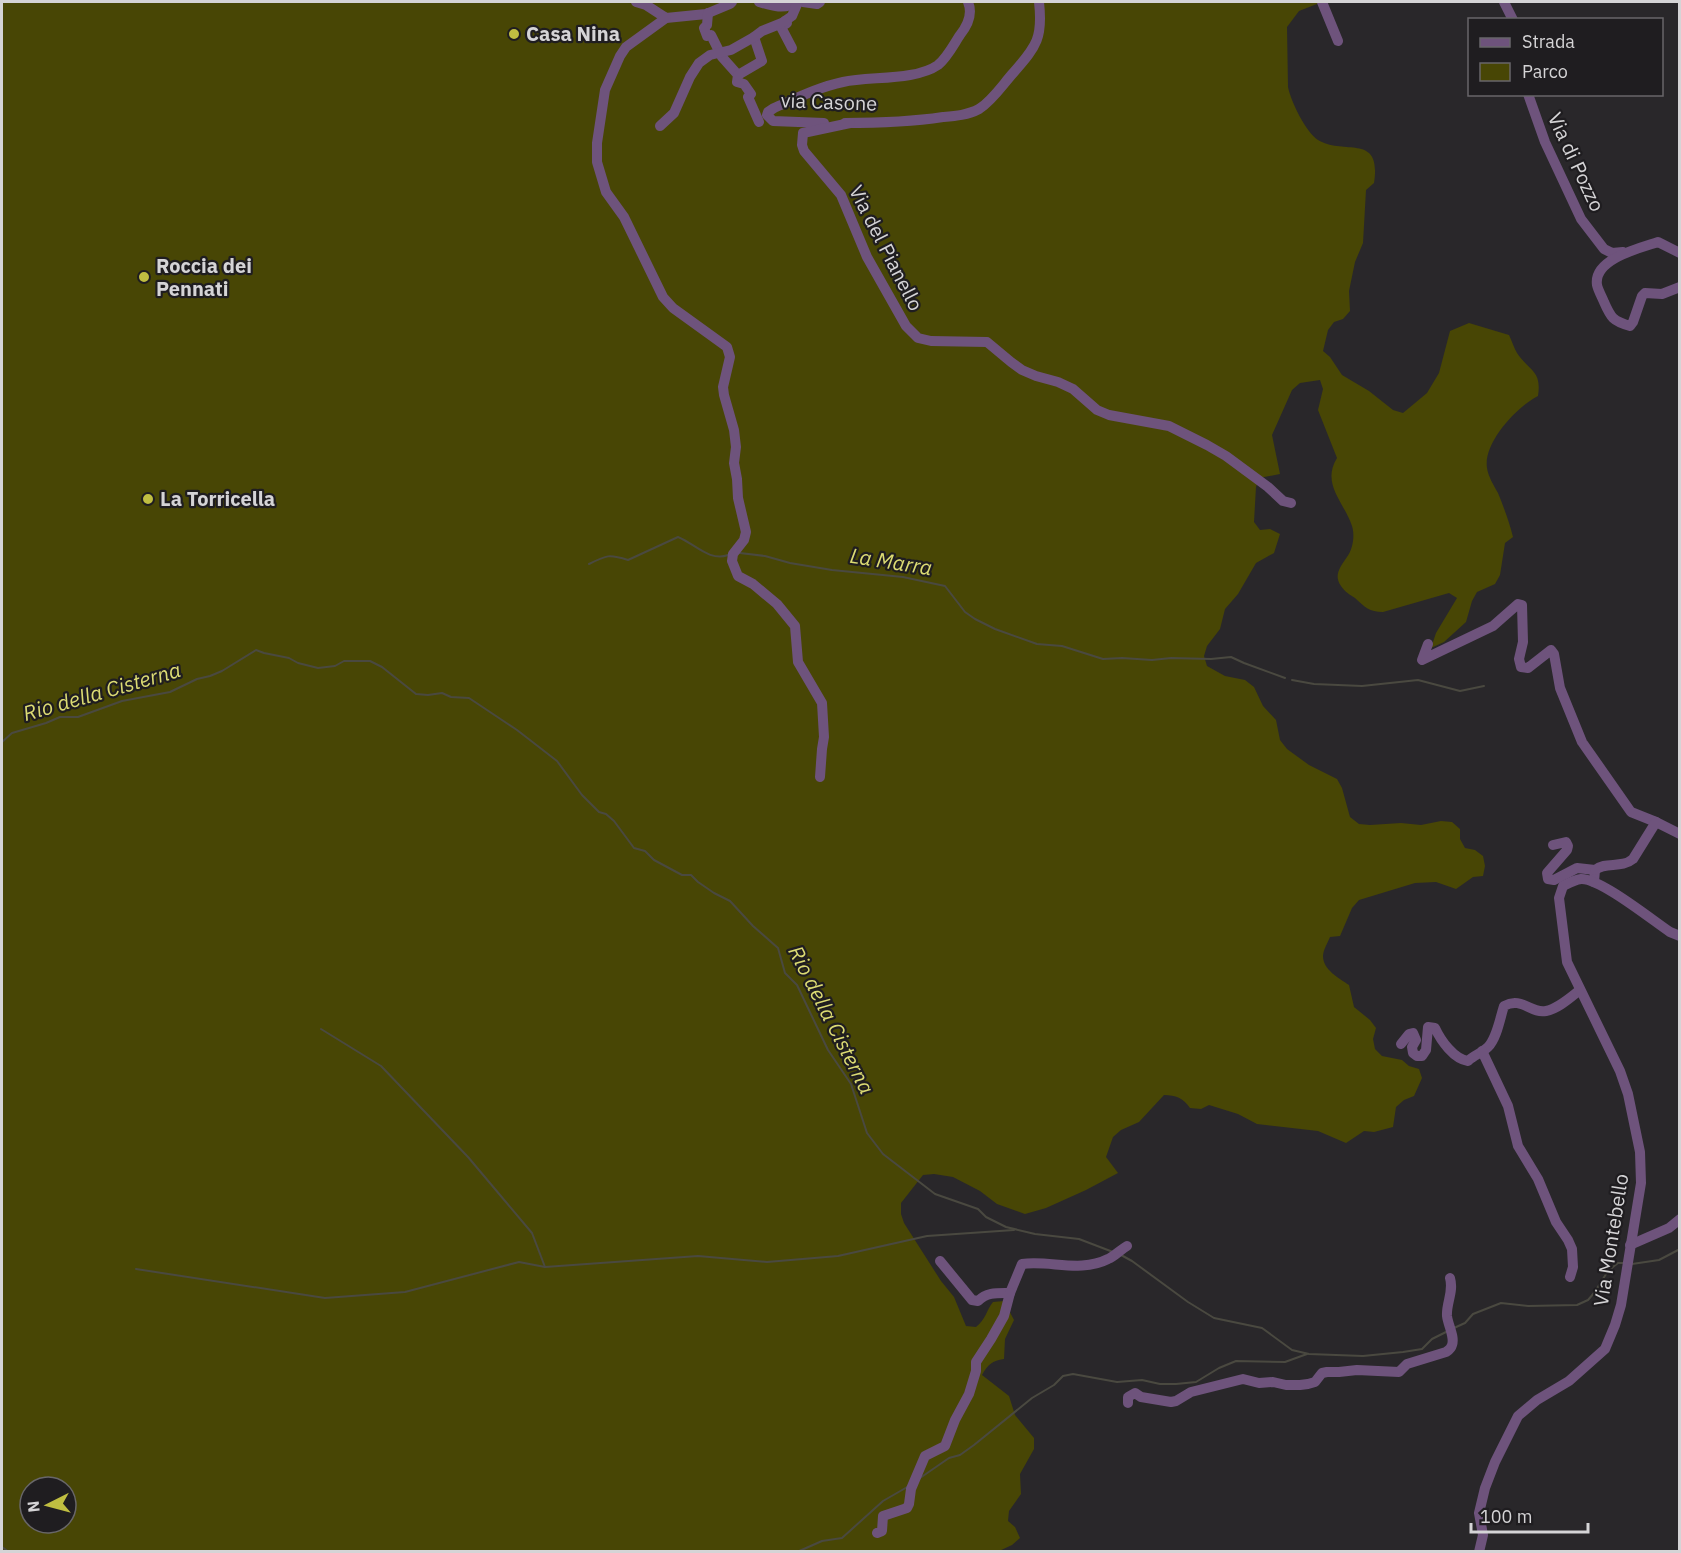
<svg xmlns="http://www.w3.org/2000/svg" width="1681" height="1553" font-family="'IBM Plex Sans',sans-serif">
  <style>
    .green { fill: #484605; fill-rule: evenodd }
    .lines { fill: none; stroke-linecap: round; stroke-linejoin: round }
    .stream { stroke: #4a4940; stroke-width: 2 }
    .minor { stroke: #6e537c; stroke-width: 10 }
    .poi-dot { fill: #c0be41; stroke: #1f1d20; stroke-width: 2 }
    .labels { text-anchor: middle; stroke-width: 4.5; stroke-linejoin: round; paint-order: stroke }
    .poi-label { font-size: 20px; font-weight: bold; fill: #d5d4d6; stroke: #1f1d20; text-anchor: start }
    .street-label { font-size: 20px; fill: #d5d4d6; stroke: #1f1d20 }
    .water-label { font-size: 21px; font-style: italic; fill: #dcdb73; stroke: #1f1d20 }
  </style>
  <rect width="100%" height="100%" fill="#29272a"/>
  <path class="green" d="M2 2H1322L1299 11 1287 27 1288 87C1291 102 1306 132 1318 140 1344 156 1382 132 1374 183L1366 190 1363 243 1355 262 1349 291 1350 311 1343 319 1334 322 1328 330 1323 351 1330 357 1342 375 1369 391 1393 410 1403 413 1427 393 1439 373 1450 331 1469 323 1509 335C1512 341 1514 348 1517 353 1529 371 1542 370 1538 396 1518 406 1483 442 1487 468 1488 476 1494 486 1498 493 1504 508 1509 521 1513 537L1505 543 1500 575 1495 584 1477 592 1472 601 1466 622 1444 642 1431 648 1436 633 1457 598 1449 593 1383 612C1369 612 1365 607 1355 598 1350 595 1344 591 1341 586 1333 575 1341 566 1347 557 1353 549 1355 535 1352 526 1344 502 1321 484 1337 458L1318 410 1323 389 1320 380 1300 383 1292 390 1272 435 1280 474 1259 478 1256 487 1254 522 1260 530 1270 529 1280 534 1274 553 1256 563 1238 594 1225 609 1220 629 1207 646 1204 656 1207 666 1225 676 1245 680 1254 687 1263 706 1276 720 1280 740 1287 749 1309 765 1337 779 1342 788 1350 817 1359 824 1370 825 1401 823 1421 825 1441 821 1452 822 1460 829V839L1465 848 1475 850 1483 856 1485 866 1483 876 1473 877 1456 889 1436 882 1415 883 1359 900 1352 908 1340 936 1330 937C1328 942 1323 950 1323 956 1323 970 1339 978 1349 985L1354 1007 1370 1020 1376 1028 1373 1039 1375 1049 1382 1056 1402 1060 1409 1066 1419 1069 1422 1078 1414 1096 1404 1100 1396 1107 1393 1127 1374 1132 1364 1131 1346 1143 1318 1131 1257 1124 1238 1114 1209 1105 1201 1109 1190 1108C1183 1098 1176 1095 1164 1095L1139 1122 1121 1130 1113 1137 1106 1157 1118 1173 1086 1190 1046 1208 1025 1214 997 1204 980 1191 953 1177 934 1174 923 1175 901 1203V1214L904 1223 941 1281 954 1297 966 1326 976 1327C986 1319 986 1311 993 1302L1004 1301 1014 1320 1005 1339 1004 1359C992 1361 988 1364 982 1375L1009 1396 1015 1415 1034 1438V1449L1020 1474 1021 1494 1009 1511 1008 1521 1015 1527 1020 1538 1012 1545 999 1551 2 1552ZM30 1487H66V1523H30Z"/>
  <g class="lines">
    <g class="stream">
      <path d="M740 553 765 556 790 563 832 570 903 577 945 586 965 612 975 619 995 629 1037 644 1062 646 1103 659 1122 658 1152 660 1171 658 1211 659 1231 657 1244 663 1285 678"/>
      <path d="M589 564C607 555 609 554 628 560L678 537C695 544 710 562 728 555"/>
      <path d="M1292 680 1314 684 1362 686 1418 680 1460 691 1484 686"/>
      <path d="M2 742 12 733 46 723 60 717H78L122 701 170 692 197 679 210 676 222 671 256 650 264 653 289 658 298 663 318 668 335 666 344 661H370L382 667 416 694 428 695 442 693 451 697 469 698 517 730 557 761 582 795 599 812 606 814 614 821 634 848 645 851 654 860 682 875H691L698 882 714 893 730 901 753 926 778 948 785 973 797 985 828 1050 851 1084 867 1133 883 1154 935 1194 978 1209 986 1217 1006 1227 1035 1234 1079 1239 1113 1252"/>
      <path d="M321 1029 381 1066 468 1157 532 1233 545 1267"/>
      <path d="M1121 1255 1132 1261 1188 1302 1214 1318 1262 1328 1292 1350 1309 1354 1363 1356 1403 1352 1422 1349 1432 1339 1446 1332"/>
      <path d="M1632 1264 1659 1260 1680 1249"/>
      <path d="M136 1269 325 1298 405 1292 519 1262 545 1267 698 1256 767 1262 838 1256 927 1236 1014 1230"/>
      <path d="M1454 1328 1465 1323 1473 1314 1501 1303 1528 1306 1577 1305 1588 1300 1594 1293 1608 1271 1618 1263H1623"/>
      <path d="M920 1478 949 1458 960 1455 974 1445 1032 1398 1054 1385 1063 1376 1073 1374 1117 1382 1142 1380 1160 1384H1176L1196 1382 1219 1368 1236 1361 1285 1362 1307 1354"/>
      <path d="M2 1547 9 1552"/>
      <path d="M797 1552 822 1541 842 1538 883 1501 909 1486"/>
    </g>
    <g class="minor">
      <path d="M636 2 646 5 666 18 706 14 730 4 732 2"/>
      <path d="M759 2C772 6 785 10 797 2"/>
      <path d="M803 2 817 4 820 2"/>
      <path d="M1322 2 1338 41"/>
      <path d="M1504 2 1513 20"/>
      <path d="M708 13 707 25 704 28 707 36 711 35 722 57 738 75 737 82 744 84 751 94 748 97 759 122"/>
      <path d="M666 18 626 47 620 56 605 90 597 143V162L606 192 624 217 663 297 673 308 727 347 730 357 723 387 724 395 734 430 736 447 734 463 737 479 738 498 746 532 744 540 733 554 732 561 738 576 753 584 777 604 795 626 798 662 822 703 824 737 822 749 820 777"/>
      <path d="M785 21 787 23 781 27 792 48"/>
      <path d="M738 75 762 61 754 37"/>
      <path d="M1528 94 1545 142 1581 219 1604 249 1612 253 1623 252"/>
      <path d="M824 123 773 121 767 115 768 112 774 108C797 98 819 87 843 82 870 76 915 81 938 65 947 58 954 44 960 35 968 25 973 14 968 2"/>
      <path d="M845 123C878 123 910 122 943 117 955 116 968 115 979 109 993 100 1003 84 1014 72 1037 46 1043 37 1039 2"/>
      <path d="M850 123 803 133 802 145 804 151 841 195 867 257 906 326 918 338 931 341 987 342 1011 362 1022 370 1036 376 1058 382 1073 389 1097 410 1109 415 1169 426 1207 445 1226 456 1268 487 1283 501 1291 503"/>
      <path d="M660 126 674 113 690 77 699 63 710 55 731 50 754 37 762 31 782 23 792 16 798 2"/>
      <path d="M1680 253 1658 242C1640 248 1593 259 1597 285 1598 290 1602 297 1604 302 1611 318 1613 321 1630 326L1633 322 1642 296 1645 293 1662 294 1680 287"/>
      <path d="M1428 644 1422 660 1493 626 1518 604 1522 605 1523 642 1519 659 1521 667 1528 668 1551 650 1554 654 1560 688 1582 742 1631 812 1656 822"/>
      <path d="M1553 845 1566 842 1568 846 1567 850 1547 873 1548 879 1554 880 1577 868 1595 870 1594 882"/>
      <path d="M1595 870C1606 861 1621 869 1633 859L1656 822 1680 834"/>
      <path d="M1401 1044 1409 1034 1413 1033 1416 1040 1412 1047 1413 1053 1417 1056H1422L1426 1050 1428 1027 1435 1028C1441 1041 1454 1059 1468 1061 1474 1055 1482 1053 1488 1047 1497 1038 1500 1018 1504 1006 1522 996 1530 1014 1546 1011 1558 1009 1571 997 1580 990"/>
      <path d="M1482 1051 1508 1106 1518 1146 1538 1179 1556 1222 1568 1240 1572 1249 1573 1267 1570 1277"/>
      <path d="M1630 1245 1669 1228 1680 1219"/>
      <path d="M940 1261 972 1300 978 1301C987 1292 997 1293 1010 1293L1022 1264C1050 1260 1081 1273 1108 1259 1115 1256 1120 1250 1127 1246"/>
      <path d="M1128 1403V1397L1135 1393 1141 1397 1171 1402 1176 1401 1191 1392 1243 1379 1259 1383 1273 1382 1286 1385H1300L1308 1384 1315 1382 1322 1373 1327 1372H1339L1357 1370 1399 1372 1407 1364 1446 1352C1449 1350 1451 1349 1452 1345 1455 1337 1448 1325 1447 1316 1446 1303 1454 1292 1450 1278"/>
      <path d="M877 1533 882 1531 883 1516 907 1508 909 1504 911 1489 925 1456 945 1446 955 1420 969 1394 976 1371V1362L991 1339 1004 1316 1010 1293"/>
      <path d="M1479 1552 1483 1535 1479 1513 1485 1488 1495 1462 1518 1416 1537 1400 1569 1381 1605 1349 1615 1325 1621 1305 1641 1183 1640 1152 1628 1094 1620 1071 1567 962 1559 898 1563 886C1569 883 1574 880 1581 879 1600 878 1652 920 1670 932L1680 936"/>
    </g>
  </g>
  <g class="poi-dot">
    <circle cx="514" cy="34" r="6"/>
    <circle cx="144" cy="277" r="6"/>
    <circle cx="148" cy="499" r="6"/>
  </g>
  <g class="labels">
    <g class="poi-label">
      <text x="526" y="41">Casa Nina</text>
      <text x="156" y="273">Roccia dei<tspan x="156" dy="23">Pennati</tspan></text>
      <text x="160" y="506">La Torricella</text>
    </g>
    <g class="street-label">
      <text transform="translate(829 102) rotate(2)" y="7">via Casone</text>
      <text transform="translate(1576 162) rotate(65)" y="7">Via di Pozzo</text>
      <text transform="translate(886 248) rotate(63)" y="7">Via del Pianello</text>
      <text transform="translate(1611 1240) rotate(-81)" y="7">Via Montebello</text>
    </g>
    <g class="water-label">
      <text transform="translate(891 562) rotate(9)" y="7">La Marra</text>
      <text transform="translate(102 692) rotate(-16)" y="7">Rio della Cisterna</text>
      <text transform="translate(831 1020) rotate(63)" y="7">Rio della Cisterna</text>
    </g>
  </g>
  <rect width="1681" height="1553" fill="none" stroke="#d5d4d6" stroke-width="6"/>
  <rect x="1468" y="18" width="195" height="78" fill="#1f1d20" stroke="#686669" stroke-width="1.5"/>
  <rect x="1480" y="38" width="30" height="9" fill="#6e537c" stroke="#686669" stroke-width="1.5"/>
  <text x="1522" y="48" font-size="18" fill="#d5d4d6">Strada</text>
  <rect x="1480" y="63" width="30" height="18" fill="#484605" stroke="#686669" stroke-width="1.5"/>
  <text x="1522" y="78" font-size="18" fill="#d5d4d6">Parco</text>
  <g transform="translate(48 1505) rotate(264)"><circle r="28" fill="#1f1d20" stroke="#686669" stroke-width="1.5"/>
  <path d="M0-4.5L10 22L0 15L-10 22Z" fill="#c0be41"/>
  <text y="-9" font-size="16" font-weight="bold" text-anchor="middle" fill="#d5d4d6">N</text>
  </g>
  <path d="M1471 1523v9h117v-9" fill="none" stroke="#d5d4d6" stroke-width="3"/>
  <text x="1480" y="1523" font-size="18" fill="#d5d4d6" stroke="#1f1d20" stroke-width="4.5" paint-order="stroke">100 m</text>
</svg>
